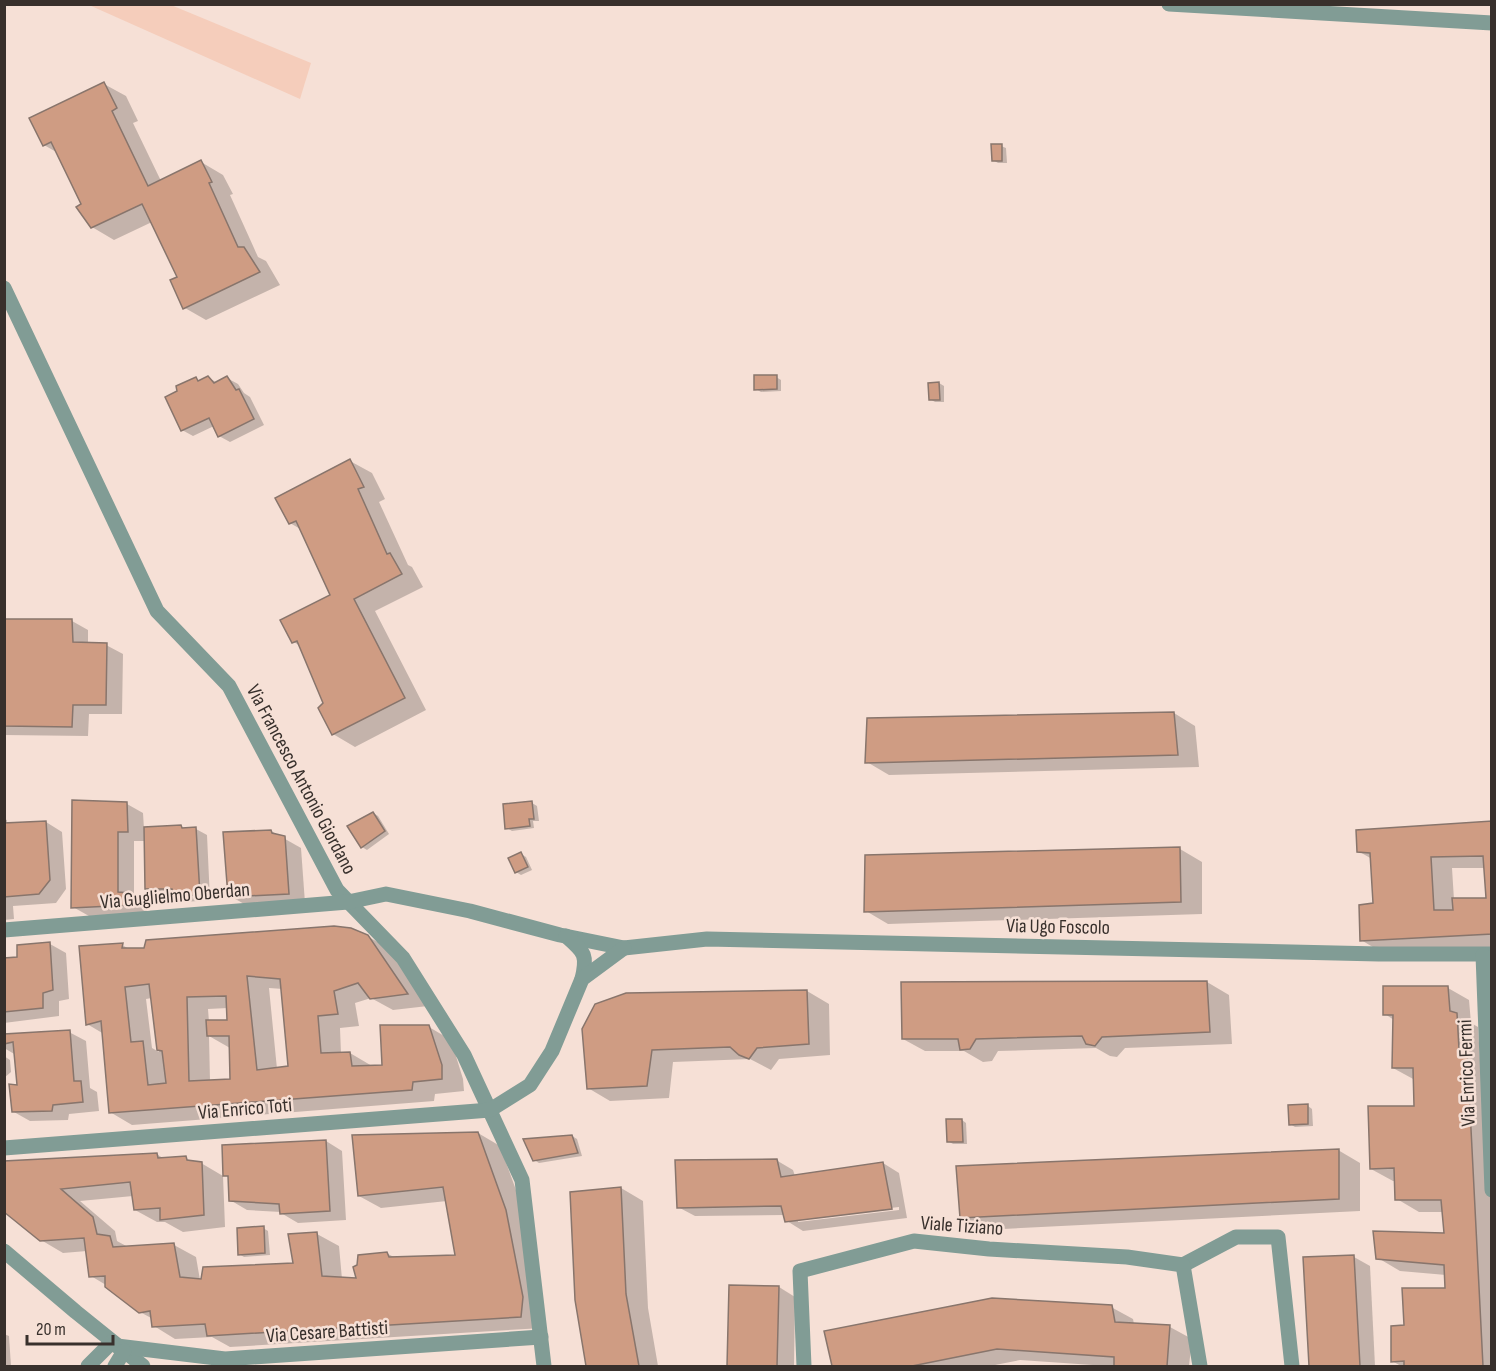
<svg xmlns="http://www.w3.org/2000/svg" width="1496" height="1371" font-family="'Sofia Sans Condensed',sans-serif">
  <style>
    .green { fill: #f5cdbb }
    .shadow { fill: #0003; fill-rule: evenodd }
    .building { fill: #cf9c83; stroke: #88756c; stroke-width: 1.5; fill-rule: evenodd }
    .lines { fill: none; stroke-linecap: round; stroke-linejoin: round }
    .minor { stroke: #819c95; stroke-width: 15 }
    .labels { text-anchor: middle; stroke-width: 5; stroke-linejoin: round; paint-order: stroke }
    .street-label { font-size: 20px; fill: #38302c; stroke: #f6e0d6 }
  </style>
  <rect width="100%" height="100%" fill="#f6e0d6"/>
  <path class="green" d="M89 5H171L311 63 300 99Z"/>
  <g class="shadow">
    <path d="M104 84 126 96 138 121 133 123 161 181 201 162 223 175 233 194 230 195 258 257 266 261 280 285 206 320 185 308 179 278 152 222 114 240 92 227 58 153 44 145Z"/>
    <path d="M1001 146 1006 148 1007 163H998L993 160Z"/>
    <path d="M208 377 217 383 227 378 238 384 244 393 250 397 264 425 230 442 219 436 214 426 193 436 182 430 196 379 200 381Z"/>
    <path d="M776 377 781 380V391L761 392 756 389Z"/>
    <path d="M939 383 944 386V402H935L930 399Z"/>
    <path d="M350 461 372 473 385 499 379 502 408 565 412 567 423 587 375 611 426 710 355 747 333 734 325 704 300 646 294 642 332 596 302 530 290 523Z"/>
    <path d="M4 620 72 621 88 630V644L106 645 123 654 122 714H89L88 736 4 735Z"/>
    <path d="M1174 713 1195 726 1199 767 889 775 867 762Z"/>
    <path d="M532 803 537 806 539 821H533L534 828 512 831 507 828Z"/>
    <path d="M127 804 143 813 144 829 181 827 185 829H196L207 835 210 900 185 902 174 895 157 894 147 888 146 841H134V897L146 904 147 914 89 916 73 907Z"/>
    <path d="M373 813 378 816 389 834 367 850 362 847Z"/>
    <path d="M4 819 7 820V824L46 822 62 832 66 889 56 903 13 906 14 919 4 920Z"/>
    <path d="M1492 823V947L1383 953 1361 940 1374 905 1372 859 1358 851ZM1452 868H1485L1487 900H1454Z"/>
    <path d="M271 831 301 848 305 903 246 905 230 896Z"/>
    <path d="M1180 849 1202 862V914L888 924 866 911Z"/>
    <path d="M521 854 526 857 532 870 521 875 516 872Z"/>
    <path d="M367 936 390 949 428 1006 393 1010 371 998 355 1003 359 1026 340 1028 341 1054 350 1053 372 1066 384 1067 429 1027 451 1040 463 1079 464 1091 435 1094 434 1101 132 1125 110 1112 104 1034 87 1024 122 945 131 950ZM269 988 283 989 289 1068 277 1069ZM152 998 159 1052 152 1048 146 999ZM228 1008 229 1021 209 1022 208 1009ZM209 1036 230 1048 232 1081H210Z"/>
    <path d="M50 944 66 953 69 999 59 1001V1016L4 1023V960L19 958Z"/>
    <path d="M1207 982 1229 995 1232 1044 1125 1048 1117 1057 1110 1056 1096 1048 998 1051 992 1061 983 1062 964 1051H925L903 1039Z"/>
    <path d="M1448 988 1469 1000 1471 1023 1478 1027 1480 1060 1492 1129V1366H1401L1392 1361 1406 1326 1446 1289V1275L1400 1271 1378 1258 1446 1234 1444 1212H1419L1397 1199 1396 1181H1393L1371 1169 1415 1107V1080L1393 1068 1394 1020 1385 1014Z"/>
    <path d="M807 991 829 1004 830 1055 779 1059 771 1070 750 1059 673 1062 669 1098 610 1101 588 1088 596 1005Z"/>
    <path d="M69 1032 86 1041 90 1088 97 1092 99 1111 69 1114 68 1120 30 1121 14 1112 19 1086 16 1055 4 1048V1035Z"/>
    <path d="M4 1056 10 1060 11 1072 4 1078Z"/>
    <path d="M1308 1106 1312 1109 1313 1126 1295 1127 1290 1124Z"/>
    <path d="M962 1120 966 1123 967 1144H953L948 1141Z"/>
    <path d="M478 1133 500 1146 528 1223 543 1328 230 1347 212 1337 175 1339 154 1326 153 1319 140 1312 106 1285 91 1276 87 1251 63 1253 41 1240 4 1163 156 1154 165 1159 186 1158 194 1163H201L223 1176 225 1227 183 1232 165 1222H157L135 1210 133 1196 80 1201 115 1231 117 1241 128 1247 174 1245 196 1257 200 1280 294 1264 317 1234 339 1246 342 1279H358L386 1253 396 1258 457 1256 447 1201 381 1208 359 1196Z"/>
    <path d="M572 1136 577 1139 582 1156 539 1163 534 1160Z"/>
    <path d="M326 1141 342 1151 346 1220 298 1223 281 1213V1212L247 1210 230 1200V1178L225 1175Z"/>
    <path d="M1338 1150 1360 1163V1211L983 1230 961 1217Z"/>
    <path d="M776 1160 793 1170 795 1176 883 1163 899 1173 907 1218 803 1231 787 1221 785 1215 695 1216 678 1207ZM899 1207V1210L798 1222V1219Z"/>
    <path d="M621 1188 643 1201 648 1308 658 1366H587L577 1299Z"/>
    <path d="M263 1228 268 1231 270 1255 244 1257 239 1254Z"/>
    <path d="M1354 1257 1370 1266 1375 1366H1310L1305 1258Z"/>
    <path d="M730 1286 779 1287 795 1297 794 1366H728Z"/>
    <path d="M1111 1307 1133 1319 1134 1324 1170 1327 1192 1339 1189 1366H1107L1020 1360 990 1366H834L826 1333Z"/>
    <path d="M4 1334 9 1336 11 1366H4Z"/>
  </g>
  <g class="building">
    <path d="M104 82 117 108 112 111 148 186 201 160 212 182 209 183 238 247H244L260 272 183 309 170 280 177 277 142 204 91 228 76 207 81 204 51 142 43 146 29 118Z"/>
    <path d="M991 144H1002V161H992Z"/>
    <path d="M754 375H777V389L754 390Z"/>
    <path d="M208 376 214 383 227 376 236 390 239 389 254 419 218 437 209 418 181 431 165 397 177 391 176 386 196 377 198 381Z"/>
    <path d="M939 382 940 400H929L928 383Z"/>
    <path d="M350 459 364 487 358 489 387 554 390 553 402 574 354 599 405 698 332 735 318 708 323 703 297 641 292 643 280 620 330 595 296 521 289 524 275 498Z"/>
    <path d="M4 619H72L73 642 107 643 106 705H73L72 727 4 726Z"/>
    <path d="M1174 712 1178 755 865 763 867 718Z"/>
    <path d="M72 800 127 802 128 832H118V892L130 893 132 905 71 908Z"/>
    <path d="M532 801 534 819H529L530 826 505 829 503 804Z"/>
    <path d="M373 812 385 831 361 848 347 826Z"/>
    <path d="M46 821 50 880 39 894 4 897V823Z"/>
    <path d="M1492 821V934L1360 941 1359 905 1373 903 1370 853 1357 852 1356 830ZM1483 856 1486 898H1452L1453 910H1434L1431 857Z"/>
    <path d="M181 825 182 828 196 827 200 895 173 896 172 889H145L144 827Z"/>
    <path d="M271 830 272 833 285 836 289 894 228 897 223 832Z"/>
    <path d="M1180 847 1181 902 864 912 865 855Z"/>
    <path d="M521 852 528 867 515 873 508 858Z"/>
    <path d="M334 926 351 928 368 935 408 994 370 999 358 983 334 991 338 1014 318 1016 321 1053 350 1052 352 1066 382 1065 380 1025H429L442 1065V1079L413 1082 412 1090 109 1113 101 1021 86 1025 79 946 123 943 122 948H144L146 940ZM247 976 280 979 288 1066 257 1070ZM149 984 157 1050 162 1051 166 1083 148 1085 143 1041 131 1042 125 987ZM226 996 227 1020H206L207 1036H229L230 1079 189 1081 187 997Z"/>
    <path d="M50 942 53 990 43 993V1008L4 1012V958L17 957V945Z"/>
    <path d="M1207 981 1210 1032 1102 1037 1095 1046 1086 1044 1082 1036 976 1039 970 1049 960 1050 958 1039H902L901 982Z"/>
    <path d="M1383 986H1448L1450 1011 1457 1013 1459 1049 1467 1050 1483 1366H1404V1361L1391 1362V1326L1404 1325 1402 1288H1445L1444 1265 1376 1259 1373 1231 1444 1233 1441 1200H1395L1394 1168 1370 1169 1368 1106H1414L1413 1068H1392L1393 1015H1383Z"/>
    <path d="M807 990 809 1044 757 1048 749 1059 739 1055 730 1047 652 1050 647 1086 587 1089 582 1029 595 1004 626 993Z"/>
    <path d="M70 1030 74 1081H81L83 1102 53 1105 52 1111 12 1112 9 1084 17 1085 13 1042 4 1044V1034Z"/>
    <path d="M1308 1104V1124L1289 1125 1288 1105Z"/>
    <path d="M946 1119H962L963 1142H947Z"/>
    <path d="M478 1132 506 1210 523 1297 521 1317 207 1336 205 1324 152 1327 150 1311 139 1313 105 1287V1276L89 1277 84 1238 40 1241 4 1212V1161L157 1153 158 1158 186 1156 187 1160 202 1162 204 1215 160 1220V1208L134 1210 130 1182 61 1189 93 1217 97 1234 110 1236 113 1247 174 1243 180 1277 201 1279 203 1267 293 1263 288 1234 317 1232 322 1276 356 1278 353 1267 357 1265 358 1255 387 1252 389 1257 455 1255 443 1187 358 1196 352 1135Z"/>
    <path d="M572 1135 578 1153 533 1161 523 1139Z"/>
    <path d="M326 1140 330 1211 280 1214 279 1204 229 1201 228 1176H223L222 1145Z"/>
    <path d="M1339 1149V1199L960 1218 956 1166Z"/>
    <path d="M777 1159 781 1177 883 1162 892 1209 785 1222 781 1206 677 1208 675 1160Z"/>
    <path d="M621 1187 626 1294 639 1366H586L575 1300 570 1192Z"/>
    <path d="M264 1226 265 1253 238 1255 237 1228Z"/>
    <path d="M1354 1255 1360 1366H1309L1303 1257Z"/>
    <path d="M729 1285 779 1286 777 1366H727Z"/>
    <path d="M992 1298 1112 1305 1115 1322 1170 1325 1167 1366H1114V1357L997 1349 912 1366H832L824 1331Z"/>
  </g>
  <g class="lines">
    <g class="minor">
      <path d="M1169 4 1492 23"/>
      <path d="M4 288 157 611 229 686 337 890 403 958 464 1055 522 1180 544 1366"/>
      <path d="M4 930 348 902 386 894 470 911 560 935 624 948 707 939 1379 954H1492"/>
      <path d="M566 936C584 952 588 954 582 979"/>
      <path d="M1483 955 1492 1190"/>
      <path d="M4 1148 490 1110 530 1085 552 1051 582 979 624 948"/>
      <path d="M4 1251 76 1312 143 1366"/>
      <path d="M1183 1265 1236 1237H1278L1292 1366"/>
      <path d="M117 1346 225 1359 541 1337"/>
      <path d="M88 1366 112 1342"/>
      <path d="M115 1366 124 1351"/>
      <path d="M804 1366 800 1271 914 1241 989 1249 1127 1257 1183 1265 1200 1366"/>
    </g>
  </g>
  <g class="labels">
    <g class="street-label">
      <text transform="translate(302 779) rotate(62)" y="7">Via Francesco Antonio Giordano</text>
      <text transform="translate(175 895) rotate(-5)" y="7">Via Guglielmo Oberdan</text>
      <text transform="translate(1058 926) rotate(1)" y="7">Via Ugo Foscolo</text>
      <text transform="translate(1466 1073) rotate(-92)" y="7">Via Enrico Fermi</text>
      <text transform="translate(245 1108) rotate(-5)" y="7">Via Enrico Toti</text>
      <text transform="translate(962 1225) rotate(4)" y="7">Viale Tiziano</text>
      <text transform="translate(327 1331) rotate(-4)" y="7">Via Cesare Battisti</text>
    </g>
  </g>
  <rect width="1496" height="1371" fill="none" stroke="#38302c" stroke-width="12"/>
  <path d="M27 1335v9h86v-9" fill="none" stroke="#38302c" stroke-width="3"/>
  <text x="36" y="1335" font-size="18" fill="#38302c" stroke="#f6e0d6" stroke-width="4.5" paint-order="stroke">20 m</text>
</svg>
